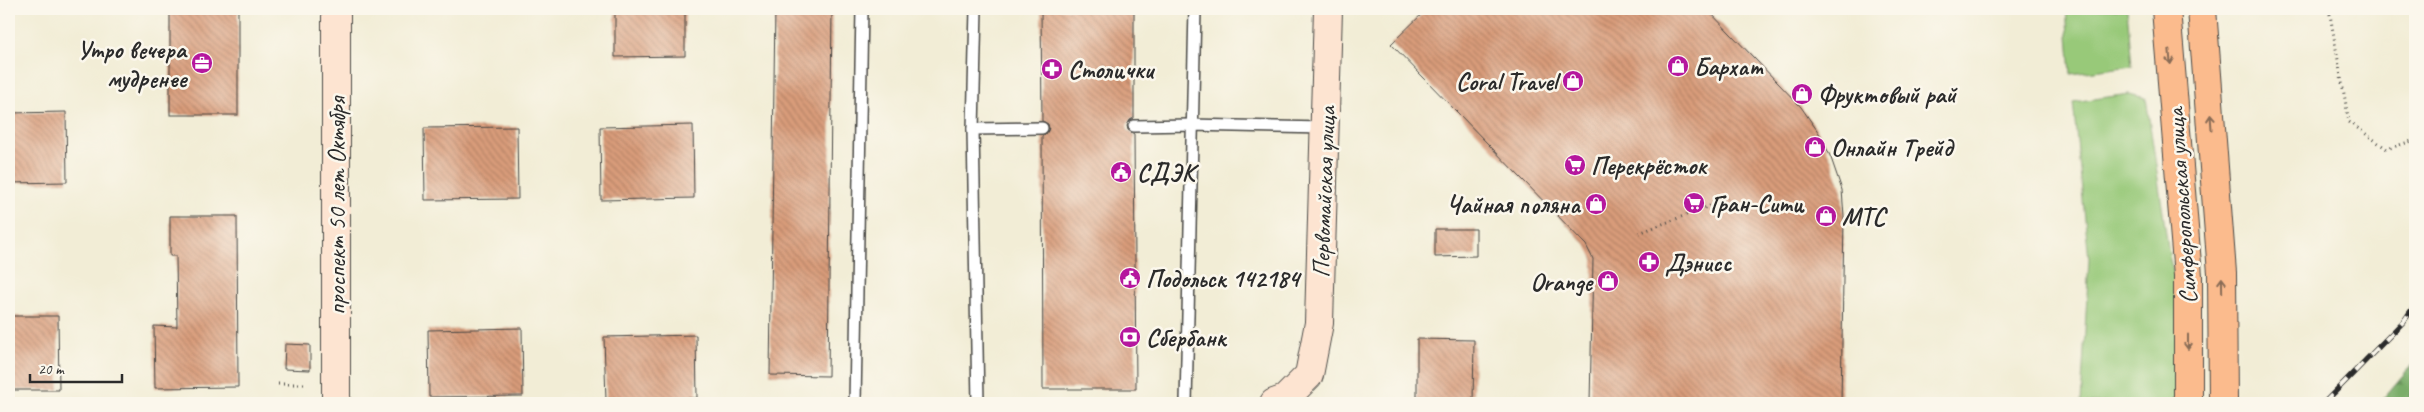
<svg xmlns="http://www.w3.org/2000/svg" width="2424" height="412" font-family="Caveat,sans-serif">
  <style>
    .green { fill: #98c979; stroke: #627a52 }
    .forest { fill: url(#forest-firs); stroke: #526c4a }
    .building { fill: url(#building-back-hatch) }
    .lines { fill: none; stroke-linecap: round; stroke-linejoin: round }
    .lane-casing { stroke: #494845; stroke-width: 14 }
    .secondary-casing { stroke: #494845; stroke-width: 30 }
    .primary-casing { stroke: #494845; stroke-width: 30 }
    .path { stroke: #494845; stroke-width: 3; stroke-dasharray: 1 4; stroke-linecap: butt }
    .lane { stroke: #fff; stroke-width: 11 }
    .secondary { stroke: #fde4d1; stroke-width: 28 }
    .primary { stroke: #fbbb8d; stroke-width: 28 }
    .rail-casing { stroke: #2b2b2b; stroke-width: 5.5 }
    .rail { stroke: #fbf7ec; stroke-width: 4; stroke-dasharray: 11; stroke-linecap: butt }
    .oneway { stroke: #896c57 }
    .labels { text-anchor: middle; stroke-width: 5; stroke-linejoin: round; paint-order: stroke }
    .poi-label { font-size: 25px; font-weight: bold; fill: #2b2b2b; stroke: #fbf7ec; text-anchor: start }
    .street-label { font-size: 25px; fill: #2b2b2b; stroke: #fbf7ec }
  </style>
  <defs>
    <pattern id="forest-firs" width="22" height="20" patternUnits="userSpaceOnUse" patternTransform="scale(1.25)"><rect width="22" height="20" fill="#7aad69"/><path d="M5 1l3.5 6h-7zM16 11l3.5 6h-7z" fill="#648d57"/></pattern>
    <pattern id="building-back-hatch" width="6" height="6" patternUnits="userSpaceOnUse" patternTransform="scale(1.25)"><rect width="6" height="6" fill="#d99c7a"/><path d="M-1 5l2 2M0 0l6 6M5-1l2 2" fill="none" stroke="#b07f64"/></pattern>
  </defs>
  <rect width="100%" height="100%" fill="#fbf7ec"/>
  <filter id="ink" filterUnits="userSpaceOnUse"><feTurbulence type="fractalNoise" baseFrequency=".02" numOctaves="2"/><feDisplacementMap in="SourceGraphic" scale="10" xChannelSelector="R" yChannelSelector="G"/><feConvolveMatrix kernelMatrix="1 2 1 2 8 2 1 2 1" color-interpolation-filters="sRGB"/></filter>
  <filter id="wash" filterUnits="userSpaceOnUse"><feTurbulence type="fractalNoise" baseFrequency=".0096" numOctaves="4" result="noise"/><feDisplacementMap in="SourceGraphic" scale="20" xChannelSelector="R" yChannelSelector="G"/><feGaussianBlur stdDeviation="1.12" result="paint"/><feColorMatrix in="noise" values="0 0 0 0 0 0 0 0 0 0 0 0 0 0 0 0 0 1.4 0 .05"/><feComposite in="paint" operator="in"/></filter>
  <g filter="url(#wash)">
    <rect width="100%" height="100%" fill="#f2edd6"/>
    <g class="green">
      <path d="M2066 9H2127L2132 66 2071 74Z"/>
      <path d="M2129 94 2146 98 2170 260 2179 291 2175 403H2081L2089 259 2073 102Z"/>
    </g>
    <path class="forest" d="M2415 361V403H2379Z"/>
    <g id="blocks">
      <g class="building">
        <rect x="170" y="9" width="68" height="106"/>
        <path d="M615 9H685V56L615 57Z"/>
        <path d="M775 9H832L828 376 770 375Z"/>
        <path d="M1041 9H1134V118L1130 120 1127 126 1128 130 1134 134 1136 389H1043L1042 136 1046 134 1049 128 1048 124 1042 121Z"/>
        <path d="M1427 9H1707L1801 107 1821 136 1831 158 1842 190 1844 217 1841 403H1590L1593 259 1586 245 1391 44Z"/>
        <path d="M66 112 67 182 9 183V113Z"/>
        <path d="M693 125 694 198 601 200 600 127Z"/>
        <path d="M517 127 518 199 425 200 424 128Z"/>
        <path d="M170 216H237L238 387 155 388 154 326 177 327 176 256H170Z"/>
        <path d="M1435 229H1476V256L1435 257Z"/>
        <path d="M9 316H58L59 390H9Z"/>
        <path d="M522 328 523 396 429 397 428 330Z"/>
        <path d="M696 335 697 398 606 401 604 337Z"/>
        <path d="M1417 339 1474 340 1473 403H1417Z"/>
        <path d="M285 344 310 345V370L284 369Z"/>
      </g>
    </g>
  </g>
  <g filter="url(#ink)">
    <use href="#blocks" fill-opacity="0" stroke="#494845" stroke-width="1"/>
    <g class="lines">
      <g class="lane-casing">
        <g id="lane">
          <path d="M976 9 973 129 978 403"/>
          <path d="M1134 126 1191 125 1324 128"/>
          <path d="M973 129 1042 128"/>
          <path d="M855 403 862 9"/>
          <path d="M1186 403 1195 9"/>
        </g>
      </g>
      <g class="secondary-casing">
        <g id="secondary">
          <path d="M336 9V403"/>
          <path d="M1274 403 1285 399 1309 375 1319 323 1328 9"/>
        </g>
      </g>
      <g class="primary-casing">
        <g id="primary">
          <path d="M2166 9 2188 276V403"/>
          <path d="M2202 9 2222 273 2223 403"/>
        </g>
      </g>
      <g class="path">
        <path d="M2329 9 2349 122 2387 149 2415 140"/>
        <path d="M1639 233 1728 199"/>
        <path d="M278 384H307"/>
      </g>
      <use href="#lane" class="lane"/>
      <use href="#secondary" class="secondary"/>
      <use href="#primary" class="primary"/>
      <g class="rail-casing">
        <path id="rail" d="M2324 403 2404 321 2415 305"/>
      </g>
      <use href="#rail" class="rail"/>
    </g>
    <defs><path id="oneway-shaft" d="M-6 0H5M1.5-3L5.5 0L1.5 3" fill="none" stroke-width="1.6" stroke-linecap="round" stroke-linejoin="round" transform="scale(1.25)"/></defs>
    <g class="oneway">
      <use href="#oneway-shaft" transform="translate(2170 57) rotate(85)"/>
      <use href="#oneway-shaft" transform="translate(2211 122) rotate(-94)"/>
      <use href="#oneway-shaft" transform="translate(2222 285) rotate(-91)"/>
      <use href="#oneway-shaft" transform="translate(2188 342) rotate(90)"/>
    </g>
  </g>
  <defs>
    <g id="office-disc" transform="scale(1.125)"><circle r="9.5" fill="#b5179e" stroke="#fbf7ec"/><path d="M-6-3h4V-5.5h4V-3h4V5H-6ZM-1-4.5V-3h2v-1.5ZM-6 0V1H6V0Z" fill="#fff"/></g>
    <g id="shop-disc" transform="scale(1.125)"><circle r="9.5" fill="#b5179e" stroke="#fbf7ec"/><path d="M-5-2.5h2.3a2.7 3.5 0 0 1 5.4 0H5L5.5 6h-11ZM-1.5-2.5h3a1.5 2.3 0 0 0-3 0Z" fill="#fff"/></g>
    <g id="pharmacy-disc" transform="scale(1.125)"><circle r="9.5" fill="#b5179e" stroke="#fbf7ec"/><path d="M-2-6h4v4h4v4h-4v4h-4v-4h-4v-4h4Z" fill="#fff"/></g>
    <g id="supermarket-disc" transform="scale(1.125)"><circle r="9.5" fill="#b5179e" stroke="#fbf7ec"/><path d="M-6-5.5h2.5l.6 2H6L4.5 2H-2.5L-4.4-4H-6ZM-1.5 3.2a1.3 1.3 0 1 0 .1 0ZM3 3.2a1.3 1.3 0 1 0 .1 0Z" fill="#fff"/></g>
    <g id="civic-disc" transform="scale(1.125)"><circle r="9.5" fill="#b5179e" stroke="#fbf7ec"/><path d="M-.6-6.5H3V-4.5H.6V-3L4-1V1h2V6H-6V1h2V-1L-.6-3ZM-1.2 2.5V6h2.4V2.5Z" fill="#fff"/></g>
    <g id="bank-disc" transform="scale(1.125)"><circle r="9.5" fill="#b5179e" stroke="#fbf7ec"/><path d="M-6-4H6V4H-6ZM0-2.3a2.3 2.3 0 1 0 0 4.6a2.3 2.3 0 1 0 0-4.6Z" fill="#fff"/></g>
  </defs>
  <g fill-rule="evenodd">
    <use href="#office-disc" x="202" y="63"/>
    <use href="#shop-disc" x="1678" y="66"/>
    <use href="#pharmacy-disc" x="1052" y="69"/>
    <use href="#shop-disc" x="1573" y="81"/>
    <use href="#shop-disc" x="1802" y="94"/>
    <use href="#shop-disc" x="1815" y="147"/>
    <use href="#supermarket-disc" x="1575" y="165"/>
    <use href="#civic-disc" x="1121" y="172"/>
    <use href="#supermarket-disc" x="1694" y="203"/>
    <use href="#shop-disc" x="1596" y="204"/>
    <use href="#shop-disc" x="1826" y="216"/>
    <use href="#pharmacy-disc" x="1649" y="262"/>
    <use href="#civic-disc" x="1130" y="278"/>
    <use href="#shop-disc" x="1608" y="281"/>
    <use href="#bank-disc" x="1130" y="337"/>
  </g>
  <g class="labels">
    <g class="poi-label">
      <text x="186" y="58" text-anchor="end">Утро вечера<tspan x="186" dy="29">мудренее</tspan></text>
      <text x="1694" y="75">Бархат</text>
      <text x="1068" y="78">Столички</text>
      <text x="1557" y="90" text-anchor="end">Coral Travel</text>
      <text x="1818" y="103">Фруктовый рай</text>
      <text x="1831" y="156">Онлайн Трейд</text>
      <text x="1591" y="174">Перекрёсток</text>
      <text x="1137" y="181">СДЭК</text>
      <text x="1710" y="212">Гран-Сити</text>
      <text x="1580" y="213" text-anchor="end">Чайная поляна</text>
      <text x="1842" y="225">МТС</text>
      <text x="1665" y="271">Дэнисс</text>
      <text x="1146" y="287">Подольск 142184</text>
      <text x="1592" y="290" text-anchor="end">Orange</text>
      <text x="1146" y="346">Сбербанк</text>
    </g>
    <g class="street-label">
      <text transform="translate(1323 192) rotate(-88)" y="9">Первомайская улица</text>
      <text transform="translate(336 206) rotate(-90)" y="9">проспект 50 лет Октября</text>
      <text transform="translate(2181 206) rotate(-94)" y="9">Симферопольская улица</text>
    </g>
  </g>
  <rect width="2424" height="412" fill="none" stroke="#fbf7ec" stroke-width="30"/>
  <path d="M30 374v8h92v-8" fill="none" stroke="#2b2b2b" stroke-width="2.5"/>
  <text x="38" y="374" font-size="15" fill="#2b2b2b" stroke="#fbf7ec" stroke-width="4" paint-order="stroke">20 m</text>
</svg>
